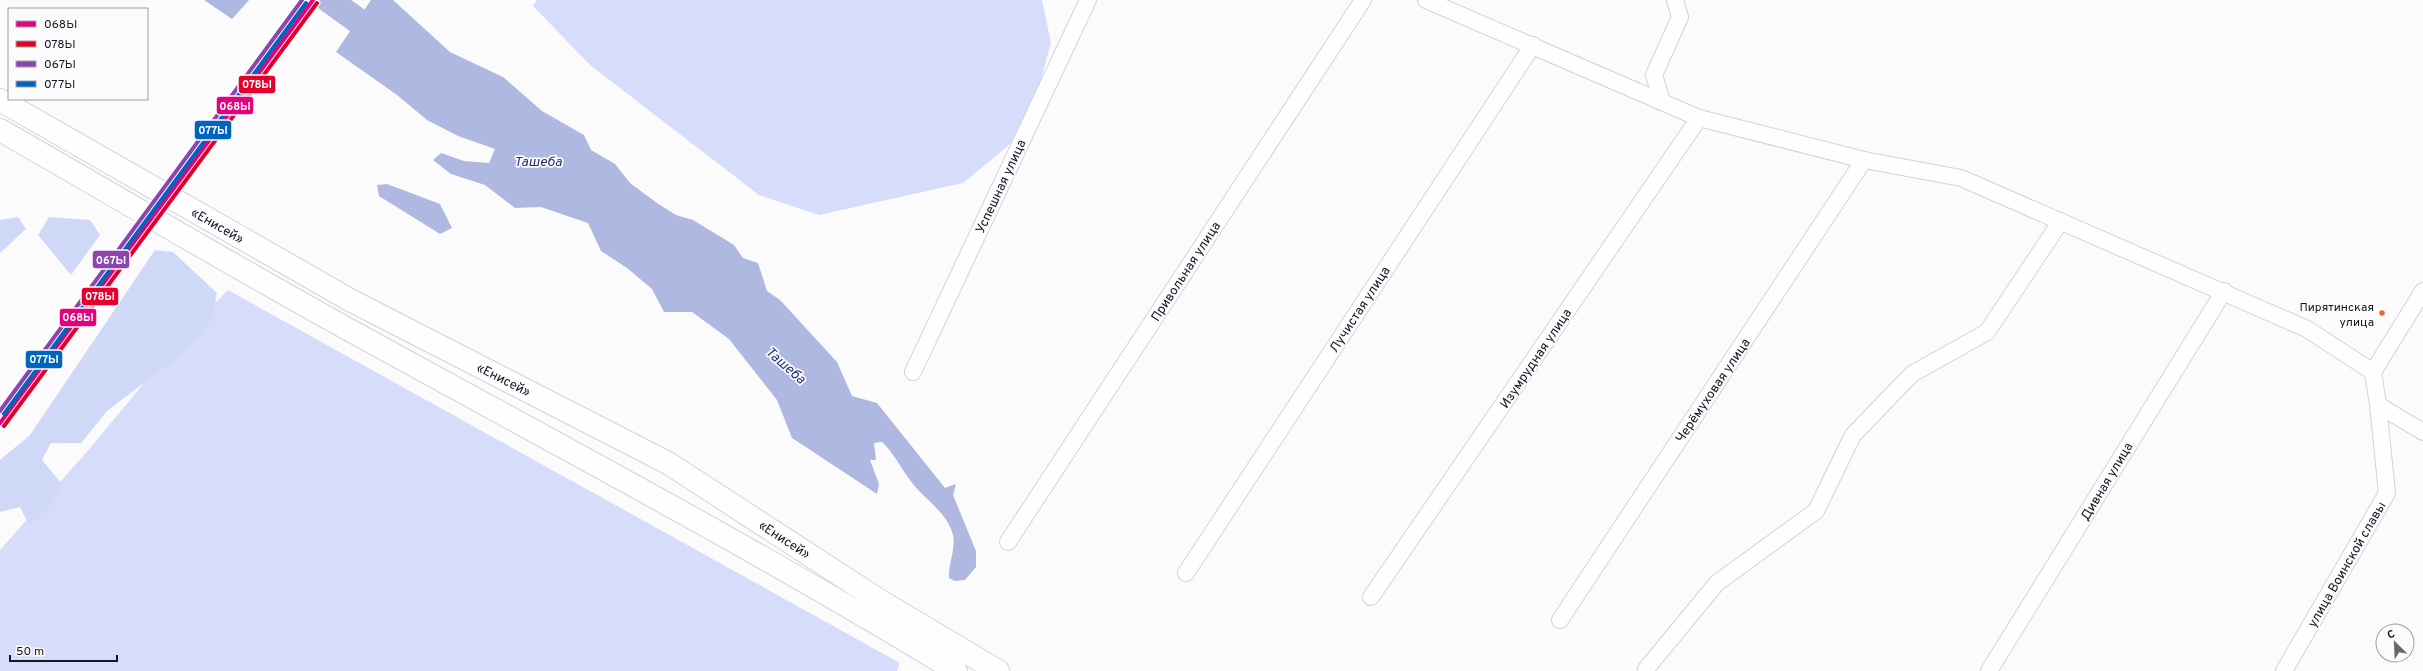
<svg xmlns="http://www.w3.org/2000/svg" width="2423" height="671" font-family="Overpass,sans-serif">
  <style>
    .green { fill: #d6ddfa }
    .forest { fill: #d0d8f8 }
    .water { fill: #aeb8e0 }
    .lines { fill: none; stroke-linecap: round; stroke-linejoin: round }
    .river { stroke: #aeb8e0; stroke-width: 26 }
    .minor-casing { stroke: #d2d3da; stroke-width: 18 }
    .highway-casing { stroke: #d2d3da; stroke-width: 24 }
    .minor { stroke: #fefefe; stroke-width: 16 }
    .highway { stroke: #fefefe; stroke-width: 22 }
    .rail-1-casing { stroke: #fbfbfb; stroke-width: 7 }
    .rail-2-casing { stroke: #fbfbfb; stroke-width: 7 }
    .rail-3-casing { stroke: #fbfbfb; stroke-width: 7 }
    .rail-4-casing { stroke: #fbfbfb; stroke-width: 7 }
    .rail-1 { stroke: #e5007d; stroke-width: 4 }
    .rail-2 { stroke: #e4002b; stroke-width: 4 }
    .rail-3 { stroke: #8e44ad; stroke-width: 4 }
    .rail-4 { stroke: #0065bd; stroke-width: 4 }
    .bus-dot { fill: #f26522; stroke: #fbfbfb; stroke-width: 1.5 }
    .labels { text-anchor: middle; stroke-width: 3.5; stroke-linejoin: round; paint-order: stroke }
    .bus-label { font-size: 12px; fill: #141723; stroke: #fbfbfb; text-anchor: end }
    .street-label { font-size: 13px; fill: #141723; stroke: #fbfbfb }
    .water-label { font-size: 14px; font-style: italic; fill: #283174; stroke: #fbfbfb }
    .line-badge { stroke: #fbfbfb; stroke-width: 1.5 }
    .badge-label { font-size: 11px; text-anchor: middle; font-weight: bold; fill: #fff }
  </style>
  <rect width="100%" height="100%" fill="#fbfbfb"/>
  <g class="green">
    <path d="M537 0H1042L1051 43 1027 130 963 183 819 215 759 195 590 65 533 6Z"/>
    <path d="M228 290 900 663 897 671H0V550L91 447 188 330Z"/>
  </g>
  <g class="forest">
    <path d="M18 217 26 229 0 253V220Z"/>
    <path d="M49 217 90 220 100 235 71 275 38 235Z"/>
    <path d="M155 250 173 252 217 293 212 319 179 356 107 411 81 443H51L42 460 62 484 47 510 29 525 20 507 0 512V460L30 435Z"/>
  </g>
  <g class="water">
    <path d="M204 0H249L232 19Z"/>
    <path d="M371 0H393L450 52 503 77 542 111 584 135 591 150 615 164 630 183 657 203 676 215 693 220 734 245 743 258 758 263 767 291 780 300 837 362 852 396 877 403 945 488 956 484 953 495 976 551V567L965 580 955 581 949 578C948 564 956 549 953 535 947 511 923 499 910 480 900 467 894 453 882 442L874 443 876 460H870L879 484 877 494 792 438 777 400 729 339 692 312H664L652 289 627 268 601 251 588 223 541 207 515 208 485 185 451 174 433 160 441 153 464 161 489 163 495 149 458 136 427 120 397 95 336 52Z"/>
    <path d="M387 184 440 204 452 228 440 234 379 196 377 185Z"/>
  </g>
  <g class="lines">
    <path class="river" d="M329 0 386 41"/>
    <g class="minor-casing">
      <g id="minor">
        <path d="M1426 0 1699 118 1864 160 1961 178 2307 329 2373 372 2378 405 2423 432"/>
        <path d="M1662 102 1654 75 1680 17 1675 0"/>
        <path d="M913 372 1088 0"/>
        <path d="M2373 372 2423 291"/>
        <path d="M1008 542 1363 0"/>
        <path d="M1186 573 1533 45"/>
        <path d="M1371 597 1699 118"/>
        <path d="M1560 620 1864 160"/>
        <path d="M1646 669 1717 583 1816 511 1853 435 1912 374 1987 332 2061 221"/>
        <path d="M1989 671 2224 291"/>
        <path d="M2284 671 2387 493 2378 405"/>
      </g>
    </g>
    <g class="highway-casing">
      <g id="highway">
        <path d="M0 100 350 300 668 463 882 602 998 671"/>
        <path d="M0 130C112 194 223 260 335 322 543 437 753 547 956 671"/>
      </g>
    </g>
    <use href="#minor" class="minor"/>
    <use href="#highway" class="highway"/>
    <g class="rail-1-casing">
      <path id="rail-1" d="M0 423 313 0"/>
    </g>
    <g class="rail-2-casing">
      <path id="rail-2" d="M4 426 317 3"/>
    </g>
    <g class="rail-3-casing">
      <path id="rail-3" d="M0 411 302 0"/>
    </g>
    <g class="rail-4-casing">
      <path id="rail-4" d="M4 414 306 3"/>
    </g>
    <use href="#rail-1" class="rail-1"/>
    <use href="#rail-2" class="rail-2"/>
    <use href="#rail-3" class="rail-3"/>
    <use href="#rail-4" class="rail-4"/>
  </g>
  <circle class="bus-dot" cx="2382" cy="313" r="3.5"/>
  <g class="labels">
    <g class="bus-label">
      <text x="2374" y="311">Пирятинская<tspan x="2374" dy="15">улица</tspan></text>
    </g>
    <g class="street-label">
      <text transform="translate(1000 186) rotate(-65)" y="5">Успешная улица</text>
      <text transform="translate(218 225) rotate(30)" y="5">«Енисей»</text>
      <text transform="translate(1185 271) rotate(-57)" y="5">Привольная улица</text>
      <text transform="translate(1359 309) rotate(-57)" y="5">Лучистая улица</text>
      <text transform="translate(1535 358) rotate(-56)" y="5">Изумрудная улица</text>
      <text transform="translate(504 379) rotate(27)" y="5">«Енисей»</text>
      <text transform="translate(1712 390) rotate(-56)" y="5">Черёмуховая улица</text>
      <text transform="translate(2106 481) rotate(-59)" y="5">Дивная улица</text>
      <text transform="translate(785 539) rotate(33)" y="5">«Енисей»</text>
      <text transform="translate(2346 564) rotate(-60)" y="5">улица Воинской славы</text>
    </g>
    <g class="water-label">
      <text x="538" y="166">Ташеба</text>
      <text transform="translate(786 365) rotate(41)" y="5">Ташеба</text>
    </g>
  </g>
  <g class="line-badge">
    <rect x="238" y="75" width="38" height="19" rx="4" fill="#e4002b"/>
    <rect x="216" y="96" width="38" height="19" rx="4" fill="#e5007d"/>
    <rect x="194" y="120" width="38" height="20" rx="4" fill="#0065bd"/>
    <rect x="92" y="250" width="38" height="19" rx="4" fill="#8e44ad"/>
    <rect x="81" y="287" width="38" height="19" rx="4" fill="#e4002b"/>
    <rect x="59" y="308" width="38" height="19" rx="4" fill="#e5007d"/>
    <rect x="25" y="350" width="38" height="19" rx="4" fill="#0065bd"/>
  </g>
  <g class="badge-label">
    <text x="257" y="88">078Ы</text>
    <text x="235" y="110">068Ы</text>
    <text x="213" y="134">077Ы</text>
    <text x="111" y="264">067Ы</text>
    <text x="100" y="300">078Ы</text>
    <text x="78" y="321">068Ы</text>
    <text x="44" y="363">077Ы</text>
  </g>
  <rect x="8" y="8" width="140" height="92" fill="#fbfbfb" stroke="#9fa0a5"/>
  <rect x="16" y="21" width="20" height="6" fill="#e5007d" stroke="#9fa0a5"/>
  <text x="44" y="28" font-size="12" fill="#141723">068Ы</text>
  <rect x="16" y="41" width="20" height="6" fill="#e4002b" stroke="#9fa0a5"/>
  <text x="44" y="48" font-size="12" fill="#141723">078Ы</text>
  <rect x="16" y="61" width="20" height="6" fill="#8e44ad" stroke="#9fa0a5"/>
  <text x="44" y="68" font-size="12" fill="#141723">067Ы</text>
  <rect x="16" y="81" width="20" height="6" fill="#0065bd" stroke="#9fa0a5"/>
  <text x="44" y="88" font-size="12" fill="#141723">077Ы</text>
  <g transform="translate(2395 643) rotate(336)"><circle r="19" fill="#fbfbfb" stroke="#9fa0a5"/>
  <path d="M0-3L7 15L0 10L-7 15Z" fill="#65676f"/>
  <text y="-6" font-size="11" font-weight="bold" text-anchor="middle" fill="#141723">С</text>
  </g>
  <path d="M10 655v6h107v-6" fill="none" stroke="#141723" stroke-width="2"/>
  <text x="16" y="655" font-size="12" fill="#141723" stroke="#fbfbfb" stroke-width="3" paint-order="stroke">50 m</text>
</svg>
